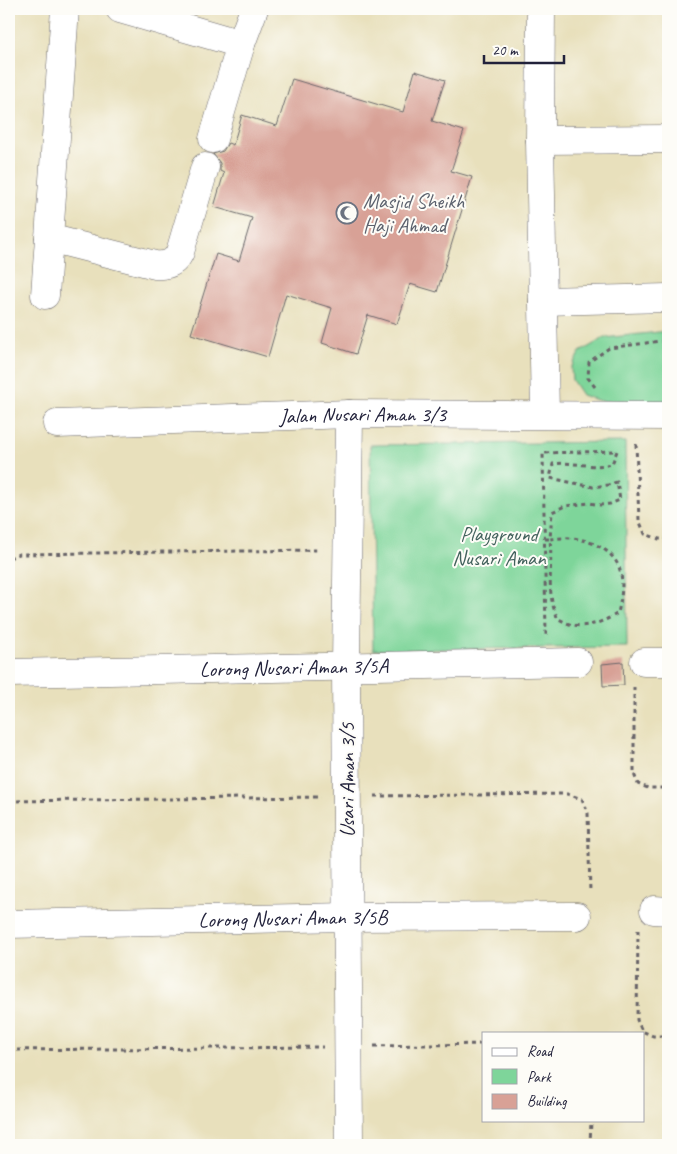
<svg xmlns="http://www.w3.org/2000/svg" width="677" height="1154" font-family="Caveat,sans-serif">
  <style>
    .green { fill: #7ed59a; stroke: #507c6a }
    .building { fill: #d8a196 }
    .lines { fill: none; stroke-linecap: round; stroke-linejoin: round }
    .minor-casing { stroke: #676468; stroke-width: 29 }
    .path { stroke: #676468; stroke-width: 3; stroke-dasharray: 4 4; stroke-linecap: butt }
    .minor { stroke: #fff; stroke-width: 28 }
    .labels { text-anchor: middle; stroke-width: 4; stroke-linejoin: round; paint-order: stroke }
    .worship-label { font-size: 21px; fill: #5b616d; stroke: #fdfcf7; text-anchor: start }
    .street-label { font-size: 21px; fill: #22223b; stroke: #fdfcf7 }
    .park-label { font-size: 21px; fill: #42615c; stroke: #fdfcf7 }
  </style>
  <rect width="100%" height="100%" fill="#fdfcf7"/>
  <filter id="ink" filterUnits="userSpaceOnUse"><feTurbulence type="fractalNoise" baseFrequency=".02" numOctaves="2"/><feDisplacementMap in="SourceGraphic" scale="10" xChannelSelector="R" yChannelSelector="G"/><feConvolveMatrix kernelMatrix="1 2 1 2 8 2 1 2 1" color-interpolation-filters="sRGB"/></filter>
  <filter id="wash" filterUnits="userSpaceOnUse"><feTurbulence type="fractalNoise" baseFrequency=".0096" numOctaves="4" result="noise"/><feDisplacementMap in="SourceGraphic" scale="20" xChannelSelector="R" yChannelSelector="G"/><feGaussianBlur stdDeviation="1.12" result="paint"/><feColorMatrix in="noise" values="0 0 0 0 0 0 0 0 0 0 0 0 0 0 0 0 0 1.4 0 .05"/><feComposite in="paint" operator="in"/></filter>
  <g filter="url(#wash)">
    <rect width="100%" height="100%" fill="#e8e0bc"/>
    <g class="green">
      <path d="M668 331V402L600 401 582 395 572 380 571 368 580 352 604 338Z"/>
      <path d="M625 442 627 647 373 650 370 445Z"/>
    </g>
    <g id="blocks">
      <g class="building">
        <path d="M415 71 445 80 432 121 464 131 451 171 472 177 437 292 410 284 397 324 368 315 356 354 322 343 332 308 286 294 268 357 191 334 216 254 239 261 252 218 214 207 224 173 220 171V163L213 154 223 151 228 143 233 145 242 115 277 126 292 79 403 112Z"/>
        <path d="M623 662 624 685 603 686 602 664Z"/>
      </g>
    </g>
  </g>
  <g filter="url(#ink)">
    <use href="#blocks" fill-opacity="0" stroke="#676468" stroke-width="1"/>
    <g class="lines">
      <g class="minor-casing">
        <g id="minor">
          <path d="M120 9 241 44"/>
          <path d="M541 9 540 140 545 414"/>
          <path d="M213 139 241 44 254 9"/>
          <path d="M540 140 668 139"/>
          <path d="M49 238 155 265C167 266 175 263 180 252L205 167"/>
          <path d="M45 295 65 9"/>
          <path d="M543 301 668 298"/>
          <path id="s1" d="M57 424 349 414 668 416"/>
          <path d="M644 662H668"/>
          <path id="s2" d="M9 673 578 662"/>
          <path d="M654 910 668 911"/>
          <path id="s3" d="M9 924 348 917 577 916"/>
          <path d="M349 1145 346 667 349 414"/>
        </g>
      </g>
      <g class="path">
        <path d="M595 387 588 378 589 362 609 348 668 340"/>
        <path d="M636 444 639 520 645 534 659 539H668"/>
        <path d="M545 539H550C553 568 545 592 558 619 563 621 568 624 573 625 588 628 606 621 618 613 625 582 626 557 592 543 576 537 568 537 550 539L552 512 565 506 590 503 600 505 610 504 620 500 617 482 608 485 593 487 550 478 553 464C573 461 592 469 612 464L617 451 543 453 546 635"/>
        <path d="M9 558 19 554 320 550"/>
        <path d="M634 687V774L638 784 648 788H668"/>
        <path d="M374 796 567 794 582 799 588 813 590 893"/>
        <path d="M9 801 321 797"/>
        <path d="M638 930 637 1020 642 1031 653 1036H668"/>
        <path d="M374 1046 483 1044"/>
        <path d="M9 1050 323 1047"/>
        <path d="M590 1145 591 1120"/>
      </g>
      <use href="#minor" class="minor"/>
    </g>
  </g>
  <defs>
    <g id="mosque-ring" transform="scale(1.125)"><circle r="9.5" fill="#fdfcf7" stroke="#6b7280" stroke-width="1.5"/><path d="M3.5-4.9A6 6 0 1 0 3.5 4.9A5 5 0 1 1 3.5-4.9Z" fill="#6b7280"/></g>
  </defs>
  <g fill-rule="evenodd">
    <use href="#mosque-ring" x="347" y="213"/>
  </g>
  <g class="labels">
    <g class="worship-label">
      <text x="363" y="208">Masjid Sheikh<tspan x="363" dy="24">Haji Ahmad</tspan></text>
    </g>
    <g class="street-label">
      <text dy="7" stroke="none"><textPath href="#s1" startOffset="306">Jalan Nusari Aman 3/3</textPath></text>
      <text dy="7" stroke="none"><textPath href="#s2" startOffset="285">Lorong Nusari Aman 3/5A</textPath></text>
      <text transform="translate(347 780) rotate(-90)" y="7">Usari Aman 3/5</text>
      <text dy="7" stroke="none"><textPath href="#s3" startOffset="284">Lorong Nusari Aman 3/5B</textPath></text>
    </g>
    <g class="park-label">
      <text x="499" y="541">Playground<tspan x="499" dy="24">Nusari Aman</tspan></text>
    </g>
  </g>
  <rect width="677" height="1154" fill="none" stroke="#fdfcf7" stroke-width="30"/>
  <rect x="482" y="1032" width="162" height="90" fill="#fdfcf7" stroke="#a5a5ac"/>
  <rect x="492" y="1048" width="25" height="8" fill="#ffffff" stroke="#a5a5ac"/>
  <text x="527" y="1056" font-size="15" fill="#22223b">Road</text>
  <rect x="492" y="1069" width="25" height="15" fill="#7ed59a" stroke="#a5a5ac"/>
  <text x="527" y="1082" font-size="15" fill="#22223b">Park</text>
  <rect x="492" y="1094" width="25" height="15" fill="#d8a196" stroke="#a5a5ac"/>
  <text x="527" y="1106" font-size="15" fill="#22223b">Building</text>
  <path d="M484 55v8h80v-8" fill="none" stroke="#22223b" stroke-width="2.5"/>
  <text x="492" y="55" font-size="15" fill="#22223b" stroke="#fdfcf7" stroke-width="4" paint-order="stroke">20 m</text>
</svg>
